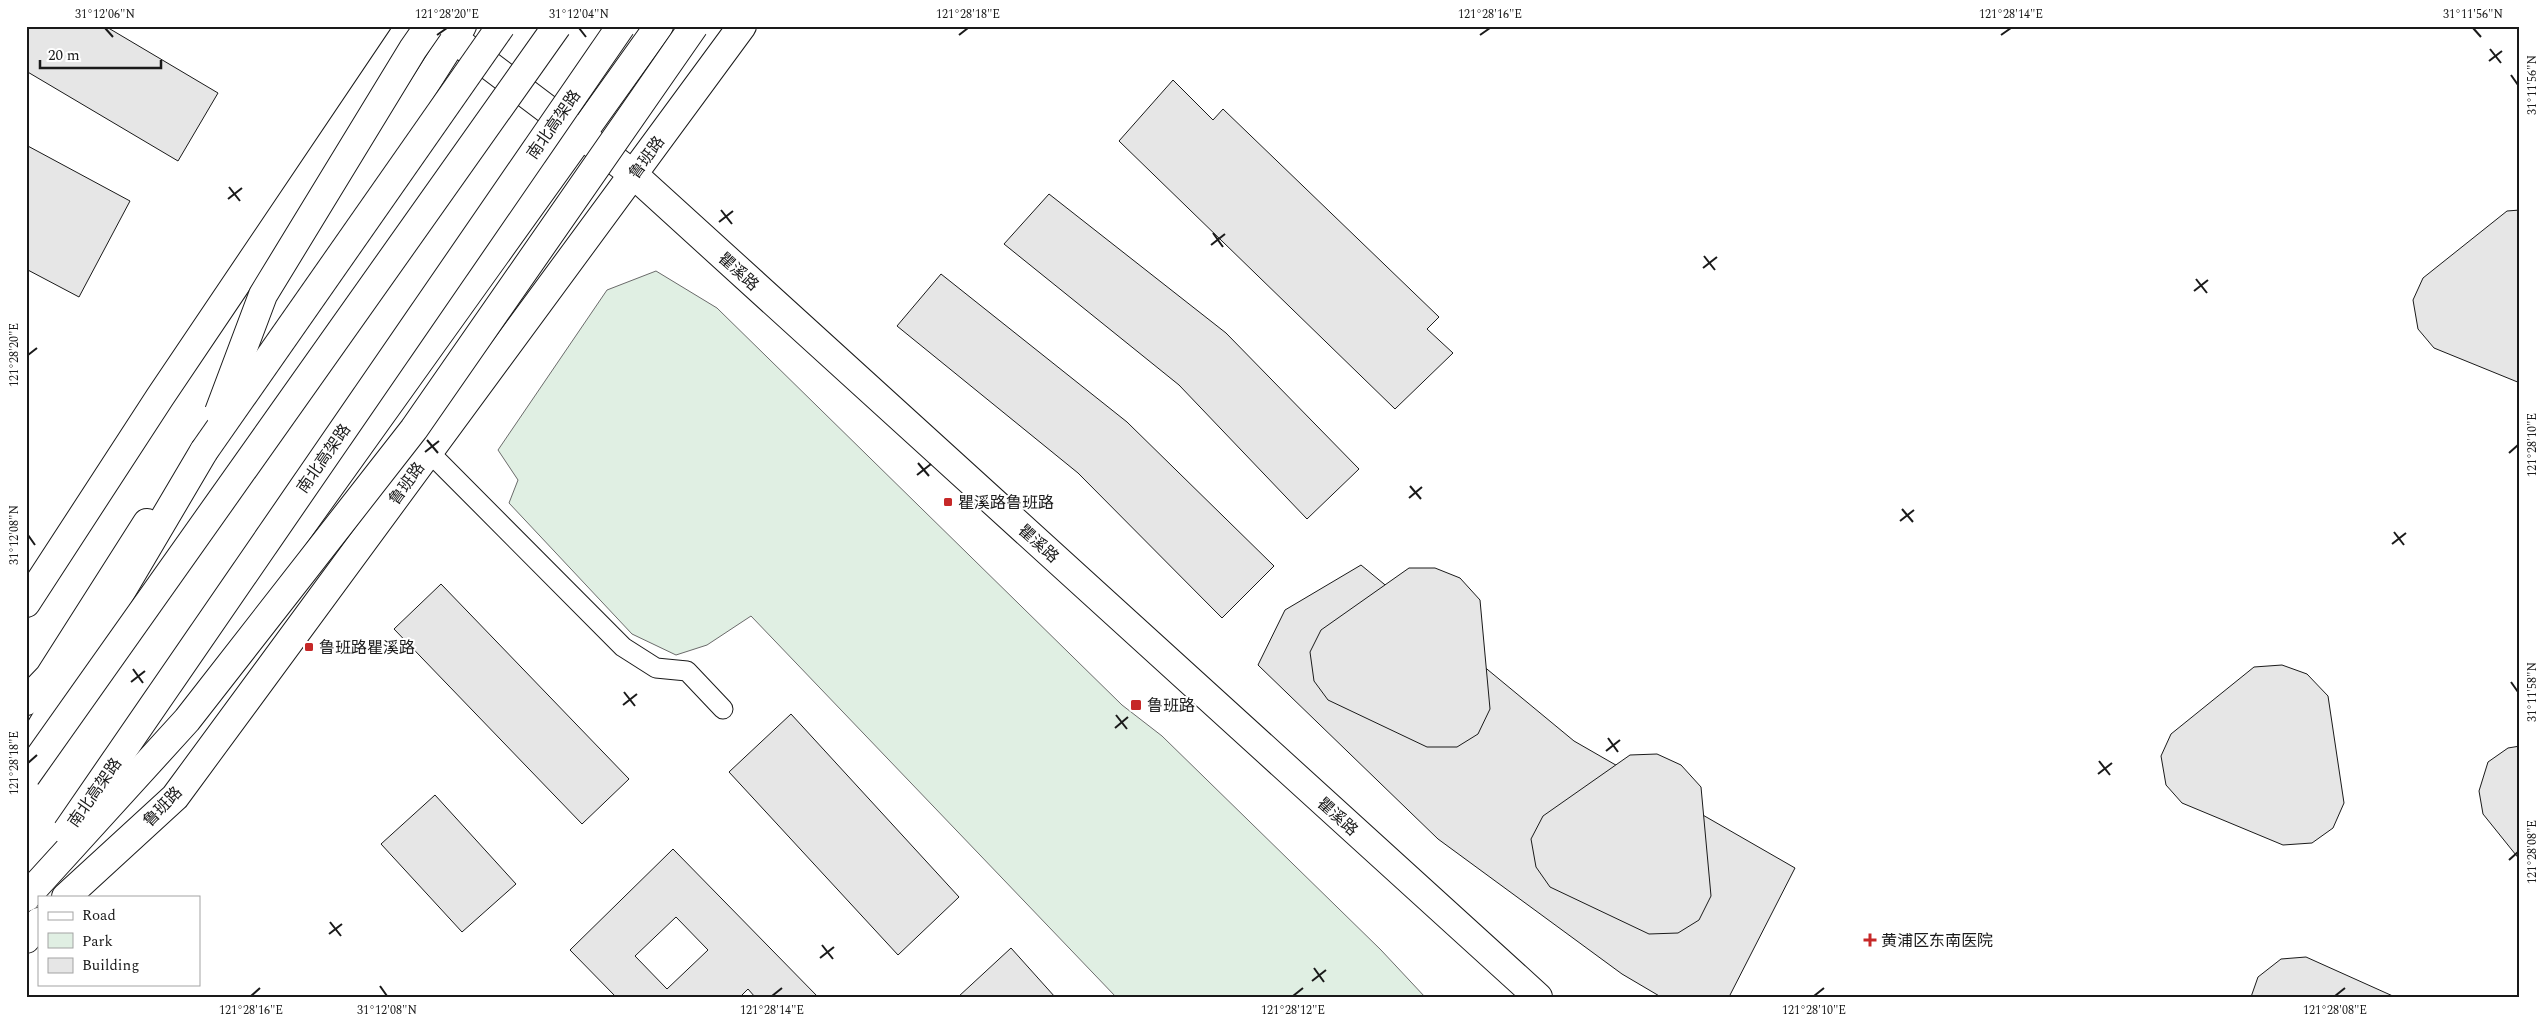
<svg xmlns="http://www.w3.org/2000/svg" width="2546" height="1023" font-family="Spectral,'Noto Sans SC',serif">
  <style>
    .green { fill: #e0efe3; stroke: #6a6a6a }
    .building { fill: #e6e6e6; stroke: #1a1a1a; fill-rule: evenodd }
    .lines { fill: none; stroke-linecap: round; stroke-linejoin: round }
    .lane-casing { stroke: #1a1a1a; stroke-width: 21 }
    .street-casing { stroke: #1a1a1a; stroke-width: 30 }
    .primary-casing { stroke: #1a1a1a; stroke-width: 30 }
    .highway-casing { stroke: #1a1a1a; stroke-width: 30 }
    .lane { stroke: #fff; stroke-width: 19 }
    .street { stroke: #fff; stroke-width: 28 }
    .primary { stroke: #fff; stroke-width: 28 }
    .highway { stroke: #fff; stroke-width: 28 }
    .highway-bridge-casing { stroke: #1a1a1a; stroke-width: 30; stroke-linecap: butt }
    .highway-bridge { stroke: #fff; stroke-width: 28 }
    .ticks { fill: none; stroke: #1a1a1a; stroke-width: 2 }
    .poi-dot { fill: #c62828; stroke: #fff; stroke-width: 2 }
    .labels { text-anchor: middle; stroke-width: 4; stroke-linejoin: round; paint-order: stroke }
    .street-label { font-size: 16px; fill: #1a1a1a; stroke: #fff }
    .poi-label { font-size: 16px; fill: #1a1a1a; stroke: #fff; text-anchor: start }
    .neatline { fill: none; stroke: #1a1a1a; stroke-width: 2 }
    .ticks-label { font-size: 12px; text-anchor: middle; fill: #1a1a1a }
  </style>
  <rect width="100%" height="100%" fill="#fff"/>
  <path class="green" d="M656 271 717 308 1122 705 1162 736 1381 950 1425 997H1116L751 616 707 645 676 655 632 634 509 503 518 480 498 450 607 290Z"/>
  <g class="building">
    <path d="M26 26H105L218 93 178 161 26 71Z"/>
    <path d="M1173 80 1213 120 1223 109 1439 317 1427 329 1453 353 1395 409 1119 141Z"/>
    <path d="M26 145 130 201 79 297 26 269Z"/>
    <path d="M1049 194 1226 333 1359 469 1307 519 1179 385 1004 244Z"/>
    <path d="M2520 210V383L2434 348 2418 329 2413 300 2423 278 2507 211Z"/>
    <path d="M941 274 1127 422 1274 566 1222 618 1078 473 897 326Z"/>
    <path d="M1361 565 1574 741 1795 868 1729 997H1661L1622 974 1438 839 1258 665 1285 610Z"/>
    <path d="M1409 568H1435L1460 578 1480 600 1490 709 1478 734 1457 747H1427L1328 700 1314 681 1310 652 1321 630Z"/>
    <path d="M441 584 629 779 582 824 394 629Z"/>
    <path d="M2282 665 2307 674 2328 696 2344 803 2333 828 2312 843 2283 845 2182 803 2166 785 2161 756 2171 734 2254 667Z"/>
    <path d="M791 714 959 897 898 955 729 772Z"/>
    <path d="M2520 746V860L2483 814 2479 791 2488 762 2508 748Z"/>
    <path d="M1657 754 1681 765 1701 787 1711 896 1699 920 1678 933 1649 934 1550 887 1536 867 1531 839 1543 816 1630 755Z"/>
    <path d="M435 795 516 884 462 932 381 844Z"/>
    <path d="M673 849 818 997H755L748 989 740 997H616L570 950ZM676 917 708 950 667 989 635 956Z"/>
    <path d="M1011 948 1055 997H958Z"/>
    <path d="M2306 957 2395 997H2251L2258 977 2281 959Z"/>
  </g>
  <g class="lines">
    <g class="lane-casing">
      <path id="lane" d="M429 452 623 647 656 668 687 671 723 709"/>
    </g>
    <g class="street-casing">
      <path id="street" d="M437 26 633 174 1538 997"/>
    </g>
    <g class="primary-casing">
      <g id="primary">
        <path d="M238 379 462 26"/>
        <path d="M26 603 160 397 410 26"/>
        <path d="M26 701 49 677 147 523"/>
        <path d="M123 782 144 746 659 26"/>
        <path d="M66 897 175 797 742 26"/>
        <path d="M26 939 39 922"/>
      </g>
    </g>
    <g class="highway-casing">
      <path id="highway" d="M26 753 204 451"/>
    </g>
    <use href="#lane" class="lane"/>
    <use href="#street" class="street"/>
    <use href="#primary" class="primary"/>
    <use href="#highway" class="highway"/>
    <g class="highway-bridge-casing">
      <g id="highway-bridge">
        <path d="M219 412 263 295 413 49 429 26"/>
        <path d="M204 451 501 26"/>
        <path d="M26 776 557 26"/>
        <path d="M67 831 621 26"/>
        <path d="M26 897 187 720 414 429 694 26"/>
      </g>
    </g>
    <use href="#highway-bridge" class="highway-bridge"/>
  </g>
  <path class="ticks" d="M105 28 113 37M579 28 586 37M2473 28 2481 37M437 35 447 28M959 35 968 28M1480 35 1490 28M2001 35 2011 28M2490 49 2501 63M2489 61 2502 51M2511 75 2518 85M229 187 240 201M228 199 242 188M721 210 732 224M719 222 733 211M1213 233 1223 247M1211 245 1225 234M1704 256 1715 270M1703 268 1717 257M2196 279 2207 293M2194 291 2208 280M28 355 37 348M427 440 438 453M425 452 439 441M2509 453 2518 445M918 463 929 476M917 475 931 464M1410 486 1421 499M1409 498 1422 487M1902 509 1913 522M1900 521 1914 510M2394 532 2404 545M28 535 35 545M2392 544 2406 533M133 669 143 683M131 682 145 671M2511 682 2518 692M624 692 635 706M623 705 637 694M1116 715 1127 729M1115 728 1128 717M1608 738 1618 752M1606 751 1620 740M2099 761 2110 775M28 763 37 755M2098 774 2112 763M2509 860 2518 852M330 922 341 936M329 934 342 924M822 945 833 959M820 958 834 947M1314 968 1324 982M1312 981 1326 970M380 986 387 996M251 996 260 988M772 996 782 988M1293 996 1303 988M1814 996 1824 988M2335 996 2345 988"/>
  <g class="poi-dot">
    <rect x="943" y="497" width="10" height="10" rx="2.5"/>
    <rect x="304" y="642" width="10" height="10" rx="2.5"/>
    <rect x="1130" y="699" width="12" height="12" rx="2.5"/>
    <path d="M1867.5 932.5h5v5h5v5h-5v5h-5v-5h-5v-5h5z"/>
  </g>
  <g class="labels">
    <g class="street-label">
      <text transform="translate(553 124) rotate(-55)" y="6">南北高架路</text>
      <text transform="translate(646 157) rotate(-54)" y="6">鲁班路</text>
      <text transform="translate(739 271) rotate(42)" y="6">瞿溪路</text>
      <text transform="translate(323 458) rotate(-55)" y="6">南北高架路</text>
      <text transform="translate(406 483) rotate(-54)" y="6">鲁班路</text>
      <text transform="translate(1039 543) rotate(42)" y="6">瞿溪路</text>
      <text transform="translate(94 792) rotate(-55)" y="6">南北高架路</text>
      <text transform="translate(162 806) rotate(-46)" y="6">鲁班路</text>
      <text transform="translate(1338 816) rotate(42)" y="6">瞿溪路</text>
    </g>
    <g class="poi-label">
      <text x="958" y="508">瞿溪路鲁班路</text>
      <text x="319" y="653">鲁班路瞿溪路</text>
      <text x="1147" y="711">鲁班路</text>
      <text x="1881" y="946">黄浦区东南医院</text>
    </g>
  </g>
  <rect width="2546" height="1023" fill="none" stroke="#ffffff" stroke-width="55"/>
  <rect x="38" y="896" width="162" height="90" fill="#ffffff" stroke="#a3a3a3"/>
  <rect x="48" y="912" width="25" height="8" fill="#ffffff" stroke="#a3a3a3"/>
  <text x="82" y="920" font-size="15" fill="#1a1a1a">Road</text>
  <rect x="48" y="933" width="25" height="15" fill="#e0efe3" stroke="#a3a3a3"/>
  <text x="82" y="946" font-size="15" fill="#1a1a1a">Park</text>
  <rect x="48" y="958" width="25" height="15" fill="#e6e6e6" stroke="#a3a3a3"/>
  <text x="82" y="970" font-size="15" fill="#1a1a1a">Building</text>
  <path d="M40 60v8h121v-8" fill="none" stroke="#1a1a1a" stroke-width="2.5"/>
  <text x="48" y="60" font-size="15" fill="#1a1a1a" stroke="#ffffff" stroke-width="4" paint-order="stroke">20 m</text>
  <rect x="28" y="28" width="2490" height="968" class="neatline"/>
  <g class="ticks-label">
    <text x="105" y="18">31°12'06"N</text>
    <text x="447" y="18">121°28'20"E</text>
    <text x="579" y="18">31°12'04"N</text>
    <text x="968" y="18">121°28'18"E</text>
    <text x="1490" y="18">121°28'16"E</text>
    <text x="2011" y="18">121°28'14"E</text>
    <text x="2473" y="18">31°11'56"N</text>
    <text transform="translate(2532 85) rotate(-90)" y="4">31°11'56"N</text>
    <text transform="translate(14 355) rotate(-90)" y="4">121°28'20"E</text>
    <text transform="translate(2532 445) rotate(-90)" y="4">121°28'10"E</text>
    <text transform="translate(14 535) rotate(-90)" y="4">31°12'08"N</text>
    <text transform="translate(2532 692) rotate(-90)" y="4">31°11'58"N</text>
    <text transform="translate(14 763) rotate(-90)" y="4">121°28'18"E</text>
    <text transform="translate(2532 852) rotate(-90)" y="4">121°28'08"E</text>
    <text x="251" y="1014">121°28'16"E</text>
    <text x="387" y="1014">31°12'08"N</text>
    <text x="772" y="1014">121°28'14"E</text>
    <text x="1293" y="1014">121°28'12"E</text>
    <text x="1814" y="1014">121°28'10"E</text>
    <text x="2335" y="1014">121°28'08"E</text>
  </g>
</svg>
